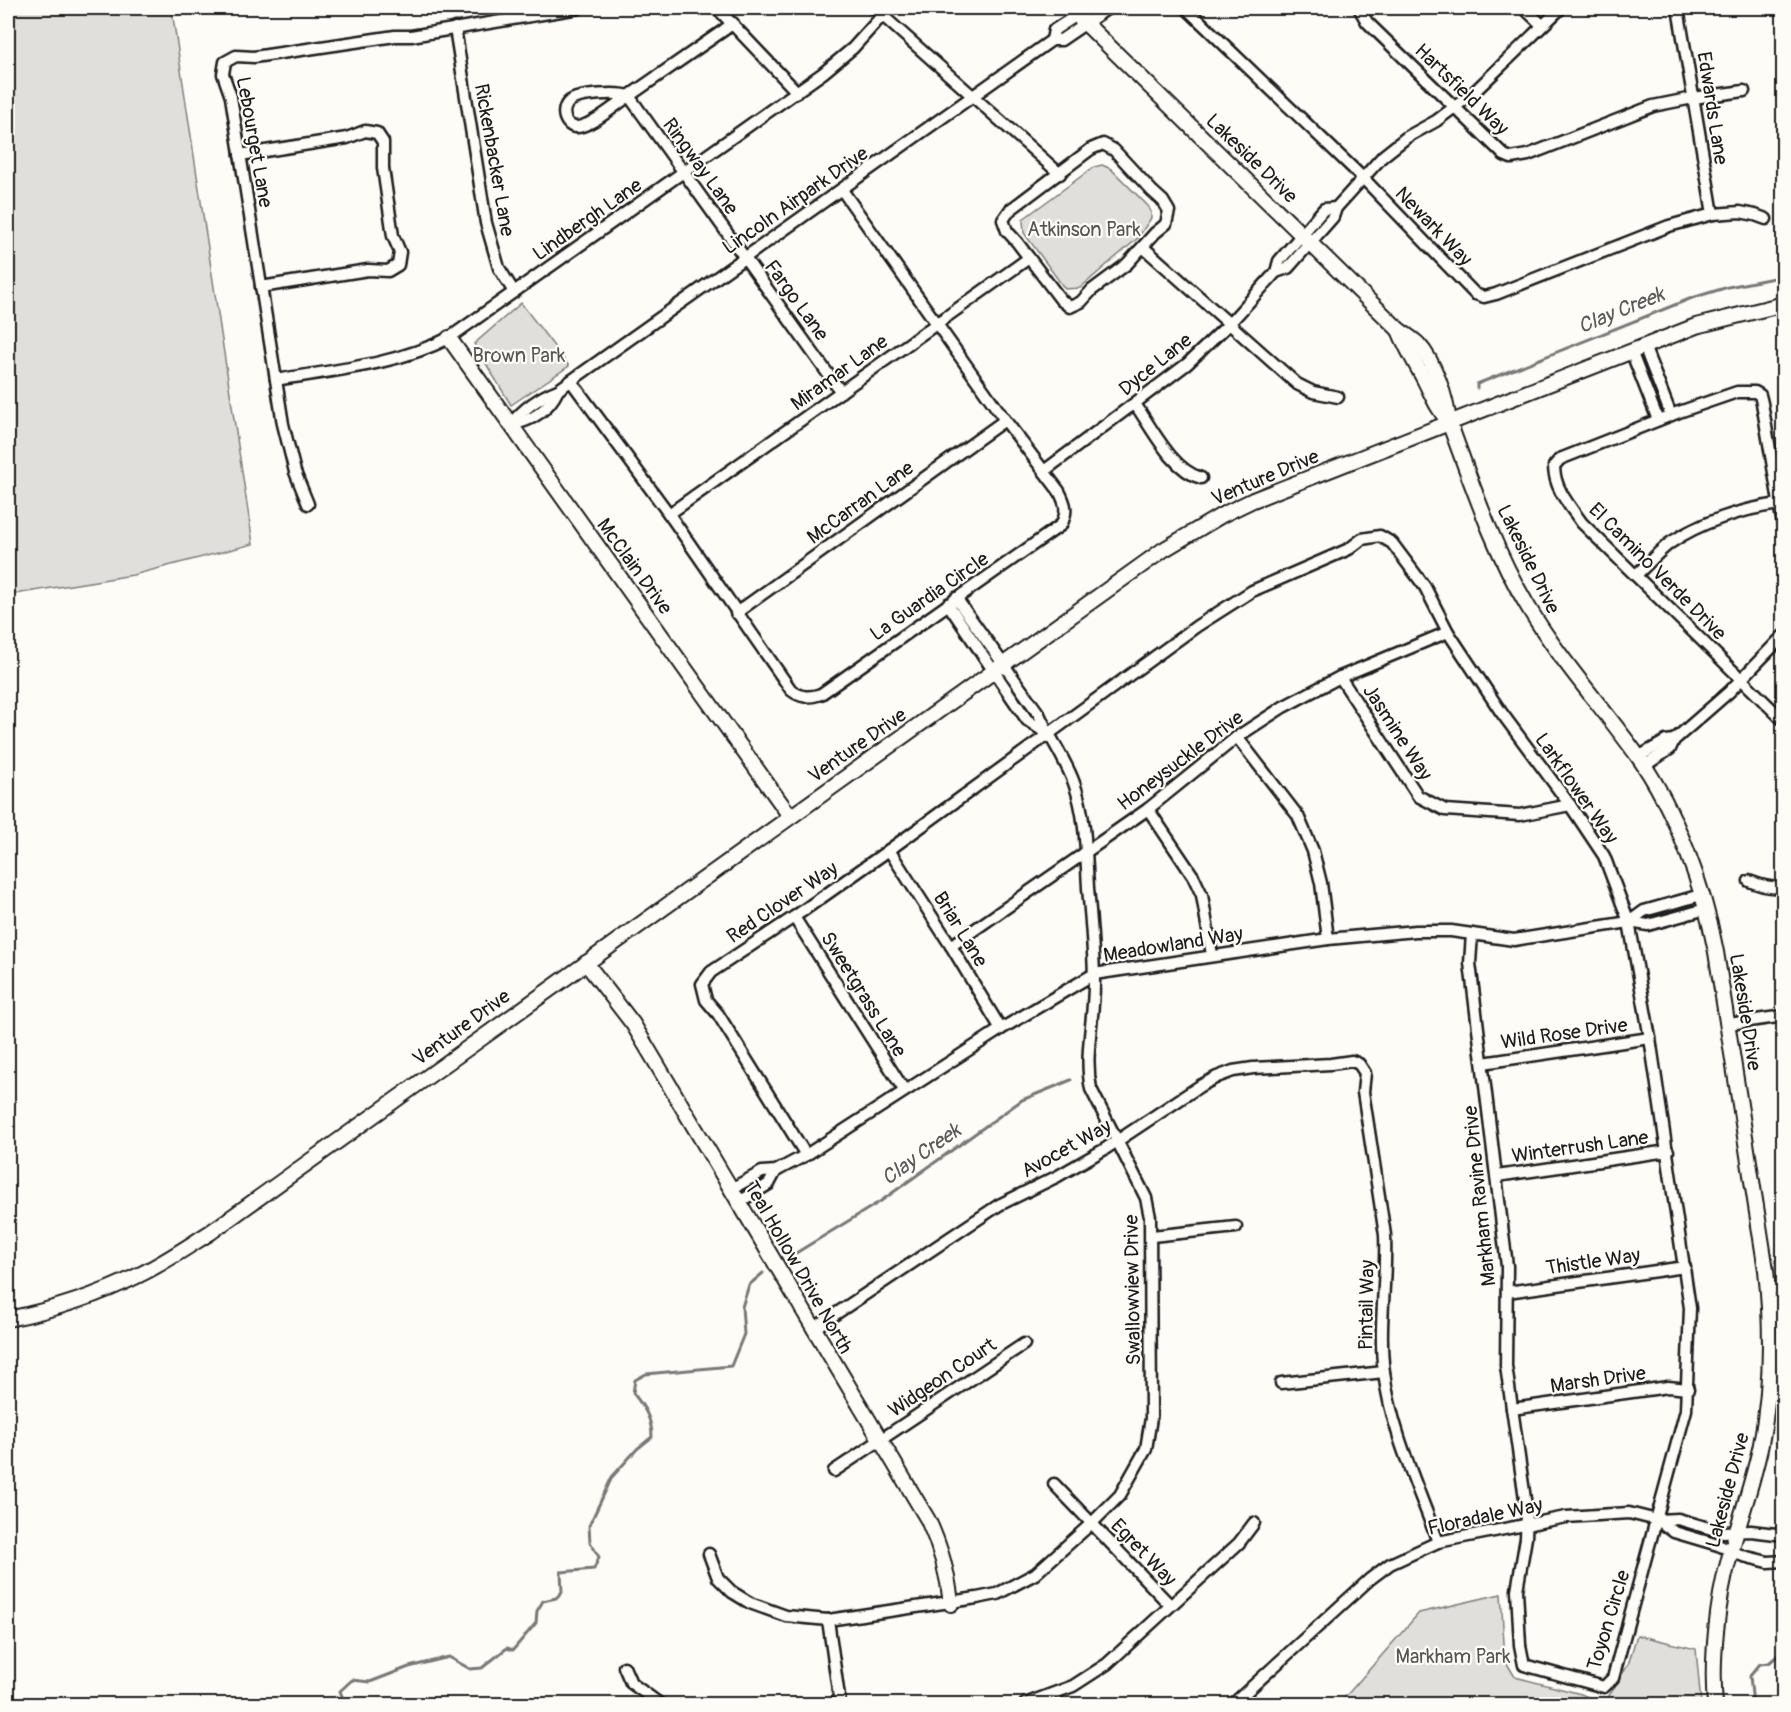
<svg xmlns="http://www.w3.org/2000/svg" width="1791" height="1712" font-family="Pangolin,sans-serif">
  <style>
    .green { fill: #e0dfdb; stroke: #7e7e7c; stroke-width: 1.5 }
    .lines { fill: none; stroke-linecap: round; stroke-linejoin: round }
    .stream { stroke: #797876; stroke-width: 3 }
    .street-casing { stroke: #1c1c1c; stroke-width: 15 }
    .secondary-casing { stroke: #1c1c1c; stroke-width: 18 }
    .street { stroke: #fdfcf7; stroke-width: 10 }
    .secondary { stroke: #fdfcf7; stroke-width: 14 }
    .labels { text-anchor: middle; stroke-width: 4.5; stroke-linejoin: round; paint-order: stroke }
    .street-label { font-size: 20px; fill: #1c1c1c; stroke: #fdfcf7 }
    .park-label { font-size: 20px; fill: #575655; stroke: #fdfcf7 }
    .water-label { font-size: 21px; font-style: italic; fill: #5a5a58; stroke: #fdfcf7 }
  </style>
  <rect width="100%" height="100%" fill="#fdfcf7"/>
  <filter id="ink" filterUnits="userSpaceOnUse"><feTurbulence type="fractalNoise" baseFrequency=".0167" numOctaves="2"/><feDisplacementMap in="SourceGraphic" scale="12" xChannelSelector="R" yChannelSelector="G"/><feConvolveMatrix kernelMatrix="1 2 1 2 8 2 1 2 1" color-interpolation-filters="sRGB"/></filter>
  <g filter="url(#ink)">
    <g class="green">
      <path d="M8 8H194L172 11 253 544 133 575 8 595Z"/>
      <path d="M1102 165 1111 169 1148 206 1151 212V218L1138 238 1080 288 1065 289 1024 233 1023 219 1094 167Z"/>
      <path d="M521 303 569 366 511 405 474 344Z"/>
      <path d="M1501 1594 1505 1660 1515 1677 1581 1694 1604 1704 1628 1665 1637 1635 1696 1649 1701 1704H1339L1419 1613Z"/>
    </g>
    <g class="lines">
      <g class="stream">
        <path d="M1477 388V384L1692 298 1728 287 1784 276"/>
        <path d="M791 1256 881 1201 1022 1100 1071 1080"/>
        <path d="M345 1704 340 1691 352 1680 370 1682 409 1667 449 1657 470 1669 482 1668 507 1648 513 1650 536 1623 537 1611 543 1601 556 1598 562 1592 561 1572 594 1569 599 1557 590 1542 589 1526 612 1477 637 1449 652 1437C652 1419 645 1408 633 1393L635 1380 646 1374 731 1366 744 1334 742 1307 749 1285 763 1273"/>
        <path d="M1753 1704 1750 1676 1760 1664 1769 1663 1784 1650"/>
      </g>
      <g class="street-casing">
        <g id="street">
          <path d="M717 8 797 92"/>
          <path d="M874 8 1060 174"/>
          <path d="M1186 8 1363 178 1475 294 1484 297 1496 294 1669 226 1713 214 1740 212 1755 215 1766 219"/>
          <path d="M1359 8 1367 22 1504 155 1511 158 1528 155 1653 106 1693 98 1744 91"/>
          <path d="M1524 8 1542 25"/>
          <path d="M1678 8 1713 214"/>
          <path d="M455 28 486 223 499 268 514 292"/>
          <path d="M1052 40 1054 30 1088 8"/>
          <path d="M629 96 841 392"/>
          <path d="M629 96C618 92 579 94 570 101 558 110 566 132 582 126 598 121 614 106 629 96L724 30 733 23"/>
          <path d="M1103 144 1114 150 1152 191 1163 201 1169 211 1166 224 1155 233 1127 264 1092 290 1081 302 1070 307 1061 300 1017 242 1007 231 1003 220 1010 210 1091 149Z"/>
          <path d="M240 155 347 138 365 131 377 133 383 142V168L393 236 400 252 398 265 388 271 368 270 261 287"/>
          <path d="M1143 247 1297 384 1313 392 1338 397"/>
          <path d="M1276 272 1279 261 1324 209 1336 208"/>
          <path d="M1644 346 1671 415"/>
          <path d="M1631 351 1658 420"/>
          <path d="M276 380C334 370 396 365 449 338L823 73 853 48 889 8"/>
          <path d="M571 381 669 514 791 690C801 698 809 698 821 694L1061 525C1068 512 1066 504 1059 491L1005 420 842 190"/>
          <path d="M1135 404C1152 428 1172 470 1201 478"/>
          <path d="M510 425C523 409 539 397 558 390L1052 40H1061L1108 8"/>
          <path d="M510 425C532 421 548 411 558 390"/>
          <path d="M1044 471 1187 364 1229 324 1276 272 1288 268 1333 217 1336 208 1383 156 1407 137 1436 121 1472 94 1561 8"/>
          <path d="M308 504 295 472 283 424 231 97 223 74 225 62 236 56 254 57 395 36H411L579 8"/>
          <path d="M669 514 1029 258"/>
          <path d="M1784 531 1762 403 1760 395 1755 392H1737L1679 412 1560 459 1554 466C1554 489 1570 506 1582 523L1784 721"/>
          <path d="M1636 575C1647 565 1658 552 1670 543 1701 522 1742 509 1779 504"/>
          <path d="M948 604 1027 720 1048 734"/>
          <path d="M736 613 1005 420"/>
          <path d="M1340 677 1418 796 1445 810 1520 815 1570 805"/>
          <path d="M1237 737 1298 816 1313 851 1321 883 1328 939"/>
          <path d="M1638 757 1666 741 1674 740"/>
          <path d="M1644 766 1670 749 1674 740 1729 692 1784 635"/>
          <path d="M1148 809 1193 876 1202 895 1212 955"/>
          <path d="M889 850 951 946 1001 1029"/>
          <path d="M1749 881C1760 885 1771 889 1784 887"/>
          <path d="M794 917 904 1090"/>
          <path d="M1629 922 1644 911 1701 895"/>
          <path d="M951 946 1148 809 1237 737 1283 707 1340 677 1448 632"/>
          <path d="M1729 1024 1784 1016"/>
          <path d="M1483 1063 1650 1038"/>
          <path d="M806 1155 718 1014 706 1000 702 984 711 972 794 917 889 850 1197 626 1252 591 1349 549 1362 539 1380 536 1392 543 1425 587 1448 632 1501 712 1570 805 1604 856 1629 922 1650 1038 1690 1308 1686 1410 1613 1678 1604 1687 1524 1665 1520 1645 1517 1590 1526 1538 1527 1513 1506 1366 1507 1266 1470 963 1472 934"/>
          <path d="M1497 1176 1668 1151"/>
          <path d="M731 1189 762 1172 776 1171 806 1155 1001 1029 1094 974 1328 939 1416 931H1451L1514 940 1629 922 1648 925 1706 909"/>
          <path d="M739 1202 769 1184 776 1171"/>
          <path d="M1152 1236 1236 1227"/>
          <path d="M1768 1289 1784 1287"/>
          <path d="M1507 1292 1685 1267"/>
          <path d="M813 1329 999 1205 1058 1176 1105 1149 1200 1086 1217 1077 1233 1071 1253 1068 1331 1064 1352 1061 1359 1064 1365 1073 1363 1092 1385 1235C1387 1280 1378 1327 1384 1372 1390 1427 1419 1490 1438 1542"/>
          <path d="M1281 1383 1384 1372"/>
          <path d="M1512 1409 1668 1387 1688 1389"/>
          <path d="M834 1471 1024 1344"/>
          <path d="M1054 1484 1170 1605"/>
          <path d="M1658 1520 1674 1532 1718 1545 1743 1556 1768 1562 1784 1561"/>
          <path d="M709 1554 718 1578 732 1592 750 1603 786 1616 828 1620 977 1598 997 1594 1035 1574 1092 1523 1120 1495 1146 1449 1151 1418 1150 1217 1146 1198 1091 1089C1084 1054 1094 1020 1094 984 1094 952 1091 920 1088 888 1086 853 1086 816 1074 783 1065 758 1049 737 1039 714L956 598"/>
          <path d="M828 1620 840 1704"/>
          <path d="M624 1667 631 1683 660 1704"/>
          <path d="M1025 1704 1073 1686 1107 1664 1239 1543 1254 1523"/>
          <path d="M1233 1704 1370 1579 1390 1564 1438 1542 1566 1517 1629 1513 1657 1520 1678 1519 1722 1532 1751 1531 1784 1535"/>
        </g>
      </g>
      <g class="secondary-casing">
        <g id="secondary">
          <path d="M1077 15 1399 330C1405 334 1413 339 1418 344 1435 362 1446 398 1449 422 1472 484 1493 548 1527 605 1559 659 1601 705 1637 755 1675 808 1704 888 1716 952L1766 1270C1772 1328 1772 1387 1761 1444 1753 1483 1739 1521 1729 1559 1717 1601 1711 1661 1715 1704"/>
          <path d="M1399 330C1406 348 1416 364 1425 381 1434 399 1436 406 1449 422"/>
          <path d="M449 338 790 816"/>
          <path d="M586 963 633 1024 928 1520C941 1548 948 1573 951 1604"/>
          <path d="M8 1319C53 1310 97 1296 139 1275 164 1263 187 1247 211 1232L1163 550 1222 515 1253 500 1696 326 1784 304"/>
        </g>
      </g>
      <use href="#street" class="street"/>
      <use href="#secondary" class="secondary"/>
    </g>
  </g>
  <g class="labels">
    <g class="street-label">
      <text transform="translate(1462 89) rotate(44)" y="7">Hartsfield Way</text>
      <text transform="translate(1713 108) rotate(81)" y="7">Edwards Lane</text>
      <text transform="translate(255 142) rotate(80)" y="7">Lebourget Lane</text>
      <text transform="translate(1252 158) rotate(44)" y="7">Lakeside Drive</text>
      <text transform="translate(495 160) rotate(80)" y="7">Rickenbacker Lane</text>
      <text transform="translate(701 166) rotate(54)" y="7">Ringway Lane</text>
      <text transform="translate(795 200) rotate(-35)" y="7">Lincoln Airpark Drive</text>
      <text transform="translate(587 219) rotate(-35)" y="7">Lindbergh Lane</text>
      <text transform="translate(1434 226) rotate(46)" y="7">Newark Way</text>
      <text transform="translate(797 300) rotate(54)" y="7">Fargo Lane</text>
      <text transform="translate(1155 364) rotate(-39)" y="7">Dyce Lane</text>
      <text transform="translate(839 372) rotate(-36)" y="7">Miramar Lane</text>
      <text transform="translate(1265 477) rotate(-23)" y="7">Venture Drive</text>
      <text transform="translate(860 502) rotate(-36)" y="7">McCarran Lane</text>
      <text transform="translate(1529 559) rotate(64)" y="7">Lakeside Drive</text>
      <text transform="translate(635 566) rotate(54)" y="7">McClain Drive</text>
      <text transform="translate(1658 571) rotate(45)" y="7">El Camino Verde Drive</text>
      <text transform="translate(929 596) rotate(-35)" y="7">La Guardia Circle</text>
      <text transform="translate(1398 732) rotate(57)" y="7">Jasmine Way</text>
      <text transform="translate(857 745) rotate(-35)" y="7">Venture Drive</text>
      <text transform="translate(1180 760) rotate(-37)" y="7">Honeysuckle Drive</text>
      <text transform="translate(1577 788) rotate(55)" y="7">Larkflower Way</text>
      <text transform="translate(782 902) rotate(-34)" y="7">Red Clover Way</text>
      <text transform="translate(961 929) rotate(58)" y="7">Briar Lane</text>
      <text transform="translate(1173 944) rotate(-9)" y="7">Meadowland Way</text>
      <text transform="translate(864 994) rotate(58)" y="7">Sweetgrass Lane</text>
      <text transform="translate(1746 1012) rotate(81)" y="7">Lakeside Drive</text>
      <text transform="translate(461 1027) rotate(-36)" y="7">Venture Drive</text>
      <text transform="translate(1564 1033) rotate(-8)" y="7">Wild Rose Drive</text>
      <text transform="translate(1580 1146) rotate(-8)" y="7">Winterrush Lane</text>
      <text transform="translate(1066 1148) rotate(-29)" y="7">Avocet Way</text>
      <text transform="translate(1479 1196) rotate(-96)" y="7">Markham Ravine Drive</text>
      <text transform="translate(1593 1261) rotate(-8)" y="7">Thistle Way</text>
      <text transform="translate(799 1267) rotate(60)" y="7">Teal Hollow Drive North</text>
      <text transform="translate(1132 1290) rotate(-91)" y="7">Swallowview Drive</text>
      <text transform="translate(1366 1305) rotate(-89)" y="7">Pintail Way</text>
      <text transform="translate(942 1377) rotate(-34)" y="7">Widgeon Court</text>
      <text transform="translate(1598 1379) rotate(-8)" y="7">Marsh Drive</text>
      <text transform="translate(1727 1490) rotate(-75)" y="7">Lakeside Drive</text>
      <text transform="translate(1485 1516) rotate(-12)" y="7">Floradale Way</text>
      <text transform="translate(1144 1552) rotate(46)" y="7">Egret Way</text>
      <text transform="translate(1608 1620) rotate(-73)" y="7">Toyon Circle</text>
    </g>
    <g class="park-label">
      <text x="1084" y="236">Atkinson Park</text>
      <text x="519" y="362">Brown Park</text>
      <text x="1453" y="1663">Markham Park</text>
    </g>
    <g class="water-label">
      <text transform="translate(1621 310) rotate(-22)" y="7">Clay Creek</text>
      <text transform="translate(921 1154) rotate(-35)" y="7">Clay Creek</text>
    </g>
  </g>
  <rect width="1791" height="1712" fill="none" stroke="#fdfcf7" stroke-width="30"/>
  <rect x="15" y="15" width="1761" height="1682" fill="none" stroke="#1c1c1c" stroke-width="2" filter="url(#ink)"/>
</svg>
